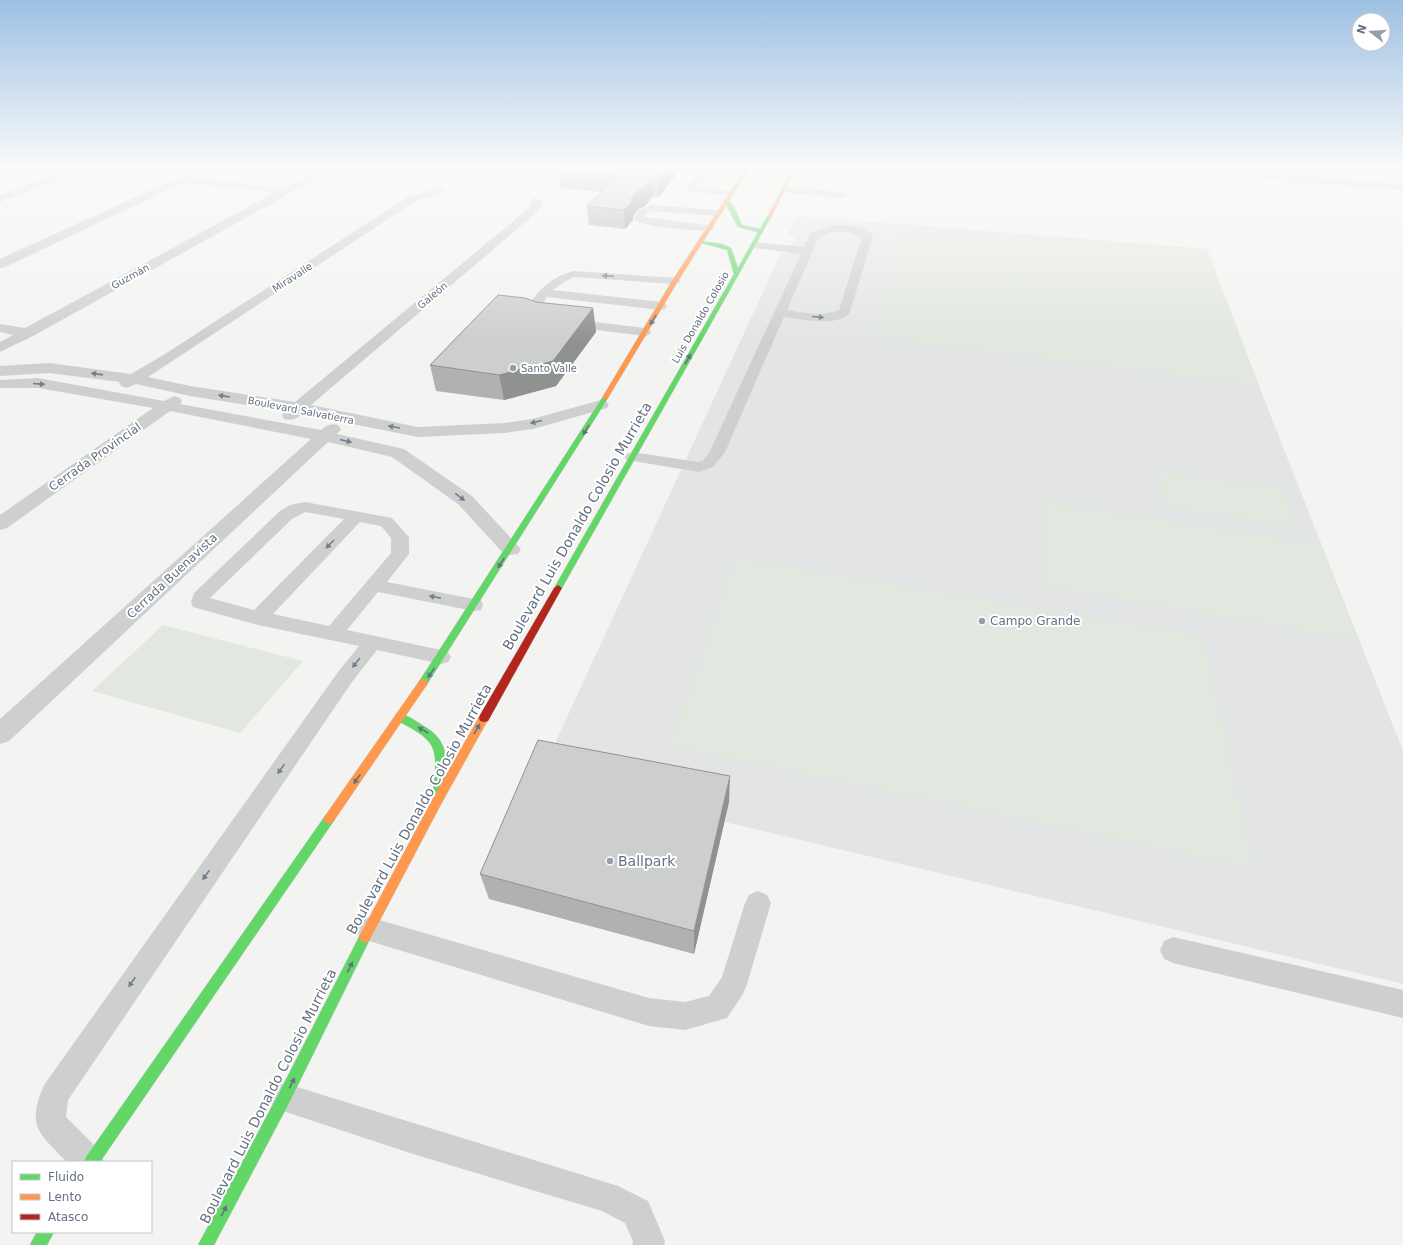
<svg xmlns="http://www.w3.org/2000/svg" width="1403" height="1245" font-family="'DejaVu Sans',sans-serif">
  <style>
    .built { fill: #e3e5e4 }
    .green { fill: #e2e7e0 }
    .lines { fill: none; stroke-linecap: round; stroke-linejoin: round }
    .fast-casing { stroke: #cfd0d0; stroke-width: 1 }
    .slow-casing { stroke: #cfd0d0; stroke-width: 1 }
    .jam-casing { stroke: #cfd0d0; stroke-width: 1 }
    .lane { fill: #cecfcf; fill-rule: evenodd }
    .street { fill: #cecfcf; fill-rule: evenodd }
    .fast { fill: #63d668; fill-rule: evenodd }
    .slow { fill: #ff974d; fill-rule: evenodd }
    .jam { fill: #b3261e; fill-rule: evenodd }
    .wall { fill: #b0b2b2 }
    .shaded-wall { fill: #909191 }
    .building { fill: #cdcfcf; stroke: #909191 }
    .oneway { fill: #737f8e }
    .oneway2 { fill: #637182 }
    .poi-dot { fill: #959fa9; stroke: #fff; stroke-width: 1.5 }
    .labels { text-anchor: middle; stroke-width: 4; stroke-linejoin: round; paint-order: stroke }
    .far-street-label { font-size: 10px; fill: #637182; stroke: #fff }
    .far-poi-label { font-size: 10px; fill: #637182; stroke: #fff; text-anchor: start }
    .street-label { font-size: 12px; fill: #637182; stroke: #fff }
    .poi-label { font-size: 12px; fill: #637182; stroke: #fff; text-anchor: start }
    .near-street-label { font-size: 14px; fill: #637182; stroke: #fff }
    .near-poi-label { font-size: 14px; fill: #637182; stroke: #fff; text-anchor: start }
  </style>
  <rect width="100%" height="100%" fill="#f3f4f2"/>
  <path class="built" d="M797 216 1207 249 1259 386 1403 751V984L725 822 729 802 544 767 781 253H788L796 236 788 234Z"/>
  <g class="green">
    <path d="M902 224 1207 249 1259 386 875 337Z"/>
    <path d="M1158 471 1283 489 1296 527 1165 507Z"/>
    <path d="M1042 502 1320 544 1357 640 1043 586Z"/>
    <path d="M735 558 1203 636 1254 868 670 746Z"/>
    <path d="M163 625 303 661 240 733 92 691Z"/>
  </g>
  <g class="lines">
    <g class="fast-casing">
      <g id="fast">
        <path d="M724 200H728L734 207 742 225 760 229 767 216 771 217 562 588 558 591 555 590 554 588 734 274 727 250 698 242 700 241 722 244 731 248 738 268 758 232 738 227Z"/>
        <path d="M605 396 608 398 426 686H420L418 683 420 680 602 398Z"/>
        <path d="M400 713C408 716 415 720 422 725 451 741 447 761 443 790L442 793 438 795 434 793 433 790C439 745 436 741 396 720L395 717 396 714Z"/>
        <path d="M329 814 333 816 335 819 333 822 100 1162H84L86 1157 325 816Z"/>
        <path d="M365 931 369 933 371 937 369 941 289 1103 214 1245H198L279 1093 361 933Z"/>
        <path d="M37 1232H54L47 1245H30Z"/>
      </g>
    </g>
    <g class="slow-casing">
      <g id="slow">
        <path d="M746 168H750L678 281 608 398 607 399H603L602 398 672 281Z"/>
        <path d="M793 168H797L771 217 767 218Z"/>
        <path d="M423 679 426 680 428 683 426 686 333 822 329 824 325 822 323 819 325 816 420 680Z"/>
        <path d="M484 714 488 715 489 718 440 806 369 941 365 943 361 941 359 937 361 933 432 800 480 715Z"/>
      </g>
    </g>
    <g class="jam-casing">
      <path id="jam" d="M558 585 562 588 488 721 484 722 480 721 479 718 480 715 554 588Z"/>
    </g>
    <g class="lane">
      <path d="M703 168H712L697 187 731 191 734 192 736 194 734 196 688 191 686 189Z"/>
      <path d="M716 168H749L750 170C746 174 720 172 716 168Z"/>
      <path d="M793 170 839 173 844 176 839 179 790 175 788 173Z"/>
      <path d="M784 187 843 192 848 195 843 198 781 192 779 190Z"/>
      <path d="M651 205 718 210 723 213 718 216 652 211 646 214 644 217 713 226 714 228 713 230 709 231C694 230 641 228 633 218L639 210Z"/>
      <path d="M834 225C847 225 865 225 873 236L850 312C839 328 800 319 784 317L725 452 713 467 699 472 627 460 624 457 627 454 632 452 698 462 703 461 710 451 801 254 754 248 749 245 754 242 804 247 811 233ZM834 232H849L862 237 839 310C822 317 804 313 787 310L819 237Z"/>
      <path d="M574 271 675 278 679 279 681 281 679 283 675 284 574 277 564 282 553 290 661 302 665 303 667 306 665 309 661 310 547 297 536 311 537 315 543 317 545 320 543 323 539 324 527 320 524 311C537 292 551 276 574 271Z"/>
      <path d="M569 319 645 328 649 329 651 332 649 335 645 336 565 326 563 323 565 320Z"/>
      <path d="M305 502 392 518 409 537V554L387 582 474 599 481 600 483 605 481 610 474 611 378 592 347 630 441 650 448 652 451 657 448 662 441 664 377 650 352 682 68 1100 66 1117 100 1151 104 1162H67C39 1133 26 1127 44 1085L338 672 359 646 258 625 193 607 191 602 194 593 280 511 290 505ZM305 512 344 519 254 610 210 598 292 519ZM360 522 381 526 391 538V553L329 626 273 614Z"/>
      <path d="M758 891 767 895 771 903 747 984 743 994 727 1018 685 1030 649 1026 369 941 360 938 356 929 360 920 369 917 649 998 685 1002 709 996 722 977 745 903 749 895Z"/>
      <path d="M1173 937 1403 990V1018L1173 963 1164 959 1160 950 1164 941Z"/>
      <path d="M284 1083 618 1186 648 1201 665 1241 664 1245H632L633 1241 625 1223 602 1211 413 1154 274 1108 269 1098 274 1088Z"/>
    </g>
    <g class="street">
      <path d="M64 168H74L71 174 0 202V195L63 170Z"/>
      <path d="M1148 168H1195L1403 184V190L1153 171Z"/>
      <path d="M310 175 314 176 315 178 314 180 33 336 0 352V342L13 335 0 332V324L25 328 274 193 190 183 181 184 5 267 0 268V259L175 179 190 177 284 188Z"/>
      <path d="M438 188 442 189 443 191 442 193 414 202 148 377 190 386 295 402 529 208 532 199 536 198 542 201V206L537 212 311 405 418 427 505 423 532 419 601 400 607 402 609 405 607 408 533 429 505 433 418 437 302 414C296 419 292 421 284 419L282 415 285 411 190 396 136 384 127 388 121 386 119 383 120 382 49 373 0 376V366L49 363 131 374 165 354 406 198Z"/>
      <path d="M38 378 164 401 174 396 180 398 182 401 180 404 321 430C327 425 330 423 338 425L341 429 337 434 404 449 472 496 521 549 518 554 511 555 504 554 458 504 392 457 328 442 9 741 0 744V719L311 439 170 411 7 528 0 530V515L153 408 38 388H0V380Z"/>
    </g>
    <use href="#fast" class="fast"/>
    <use href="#slow" class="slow"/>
    <use href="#jam" class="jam"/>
  </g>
  <g class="wall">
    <path d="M562 168H681L659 197 653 196 645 206 638 209 633 216V220L625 229 589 225 587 206 601 192 560 188 558 171Z"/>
    <path d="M536 302 593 308 596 332 556 386 504 400 436 391 430 365Z"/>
    <path d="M729 802 694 954 489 899 480 874Z"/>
  </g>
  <g class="shaded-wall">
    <path d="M667 168H681L659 197 658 179Z"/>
    <path d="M652 179 653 196 645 206 638 209 633 216V220L625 229 624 210 631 199 637 191Z"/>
    <path d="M593 308 596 332 556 386 504 400 499 375Z"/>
    <path d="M730 776 729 802 694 954V931Z"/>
  </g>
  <g class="building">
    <path d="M562 168H667L658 179H652L644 188 637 191 631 199 632 202 624 210 587 206 617 176 558 171Z"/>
    <path d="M498 295 525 298 536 302 593 308 553 361 499 375 430 365Z"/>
    <path d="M538 740 730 776 694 931 480 874Z"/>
  </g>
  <defs><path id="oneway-solid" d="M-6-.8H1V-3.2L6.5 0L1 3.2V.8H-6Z"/></defs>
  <g class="oneway">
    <use href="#oneway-solid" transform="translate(608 276) rotate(-176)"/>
    <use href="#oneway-solid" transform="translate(818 317) rotate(5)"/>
    <use href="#oneway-solid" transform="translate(97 374) rotate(-172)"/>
    <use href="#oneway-solid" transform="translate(39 384) rotate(5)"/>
    <use href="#oneway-solid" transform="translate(224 396) rotate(-171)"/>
    <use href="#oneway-solid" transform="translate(536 422) rotate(166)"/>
    <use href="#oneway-solid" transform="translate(394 427) rotate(-170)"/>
    <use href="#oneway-solid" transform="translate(346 441) rotate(13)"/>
    <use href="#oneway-solid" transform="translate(460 497) rotate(38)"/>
    <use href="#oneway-solid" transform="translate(330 544) rotate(134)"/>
    <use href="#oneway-solid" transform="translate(435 597) rotate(-169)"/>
    <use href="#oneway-solid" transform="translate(356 663) rotate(128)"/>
    <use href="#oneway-solid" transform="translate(281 769) rotate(125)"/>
    <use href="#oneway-solid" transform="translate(206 875) rotate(125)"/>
    <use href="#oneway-solid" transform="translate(132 982) rotate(125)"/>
  </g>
  <g class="oneway2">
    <use href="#oneway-solid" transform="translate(653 320) rotate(121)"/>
    <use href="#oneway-solid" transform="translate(688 359) rotate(-60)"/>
    <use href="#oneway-solid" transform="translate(586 430) rotate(122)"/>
    <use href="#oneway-solid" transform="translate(501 563) rotate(123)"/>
    <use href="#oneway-solid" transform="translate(431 673) rotate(124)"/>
    <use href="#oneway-solid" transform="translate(477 729) rotate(-60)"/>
    <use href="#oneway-solid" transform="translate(423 730) rotate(-150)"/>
    <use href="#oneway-solid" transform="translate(357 779) rotate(125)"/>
    <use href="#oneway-solid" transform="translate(350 967) rotate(-63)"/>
    <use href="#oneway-solid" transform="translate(292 1083) rotate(-63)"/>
    <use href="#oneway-solid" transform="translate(224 1211) rotate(-62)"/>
  </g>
  <linearGradient id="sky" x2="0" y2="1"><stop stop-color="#9dc1e2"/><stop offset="0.49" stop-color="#fafaf9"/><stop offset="1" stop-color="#fafaf9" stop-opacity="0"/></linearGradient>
  <rect width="1403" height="342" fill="url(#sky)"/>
  <g class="poi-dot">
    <circle cx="513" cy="368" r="4"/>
    <circle cx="982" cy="621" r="4"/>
    <circle cx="610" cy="861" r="4"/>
  </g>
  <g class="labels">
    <g class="far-street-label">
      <text transform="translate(130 276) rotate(-29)" y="4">Guzmán</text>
      <text transform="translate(292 277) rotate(-33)" y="4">Miravalle</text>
      <text transform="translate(432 295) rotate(-40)" y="4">Galeón</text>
      <text transform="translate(700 317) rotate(-60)" y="4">Luis Donaldo Colosio</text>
      <text transform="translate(301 410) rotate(11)" y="4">Boulevard Salvatierra</text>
    </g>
    <g class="far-poi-label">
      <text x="521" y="372">Santo Valle</text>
    </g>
    <g class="street-label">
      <text transform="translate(95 457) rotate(-35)" y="4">Cerrada Provincial</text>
      <text transform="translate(172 576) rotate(-43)" y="4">Cerrada Buenavista</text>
    </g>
    <g class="poi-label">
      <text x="990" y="625">Campo Grande</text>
    </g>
    <g class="near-street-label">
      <text transform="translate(577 526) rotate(-60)" y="5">Boulevard Luis Donaldo Colosio Murrieta</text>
      <text transform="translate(419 809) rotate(-61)" y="5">Boulevard Luis Donaldo Colosio Murrieta</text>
      <text transform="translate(268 1096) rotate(-63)" y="5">Boulevard Luis Donaldo Colosio Murrieta</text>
    </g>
    <g class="near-poi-label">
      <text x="618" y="866">Ballpark</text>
    </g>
  </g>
  <rect x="12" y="1161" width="140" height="72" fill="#ffffff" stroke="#c1c6cd"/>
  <rect x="20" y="1174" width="20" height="6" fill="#63d668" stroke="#c1c6cd"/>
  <text x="48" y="1181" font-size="12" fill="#637182">Fluido</text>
  <rect x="20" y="1194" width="20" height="6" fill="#ff974d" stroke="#c1c6cd"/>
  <text x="48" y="1201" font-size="12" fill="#637182">Lento</text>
  <rect x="20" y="1214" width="20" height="6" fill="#b3261e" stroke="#c1c6cd"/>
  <text x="48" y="1221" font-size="12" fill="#637182">Atasco</text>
  <g transform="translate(1371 32) rotate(287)"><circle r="19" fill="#ffffff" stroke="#c1c6cd"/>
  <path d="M0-3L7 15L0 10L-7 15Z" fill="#959fa9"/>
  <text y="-6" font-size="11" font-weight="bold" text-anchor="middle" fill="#637182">N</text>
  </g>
</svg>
